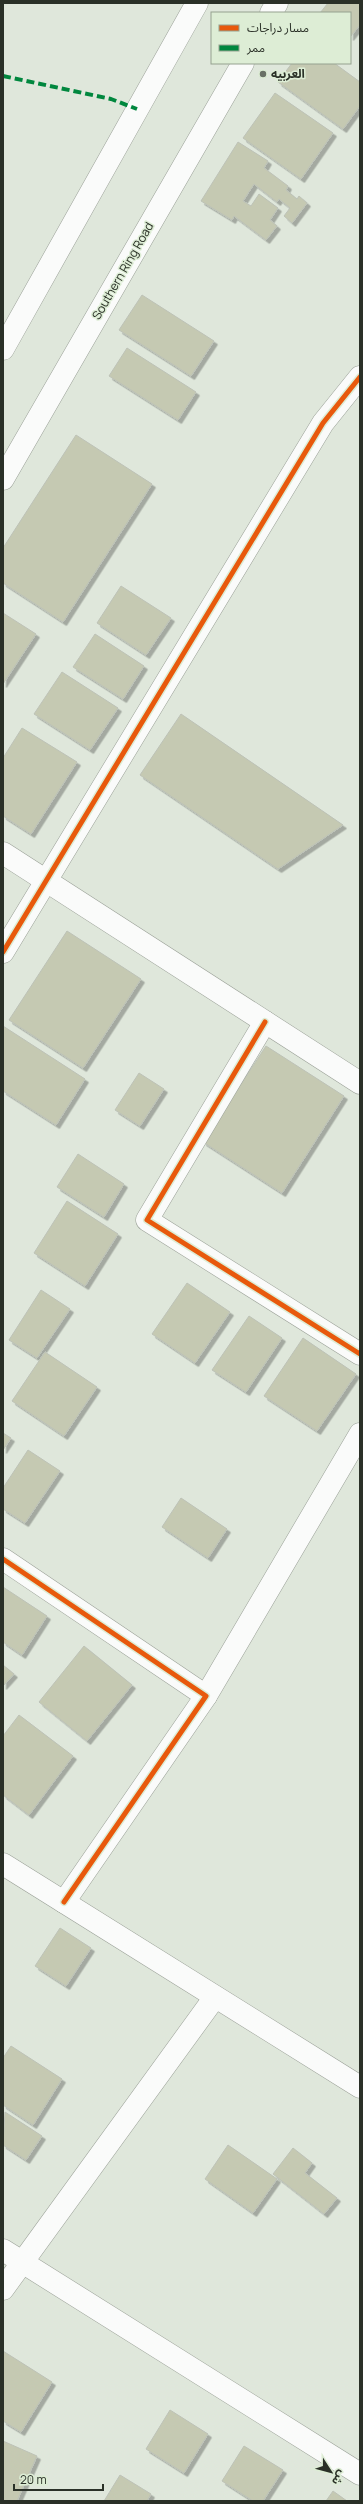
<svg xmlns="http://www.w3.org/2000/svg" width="363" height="2504" viewBox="0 0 363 2504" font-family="Manrope,'Noto Sans Arabic',sans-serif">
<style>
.building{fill:#c5c9b2;stroke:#bdc2b7;filter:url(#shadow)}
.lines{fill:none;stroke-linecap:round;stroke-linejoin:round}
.minor-casing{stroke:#9ba198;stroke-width:23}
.major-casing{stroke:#9ba198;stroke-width:23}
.minor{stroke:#fafbfa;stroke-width:22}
.major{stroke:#fafbfa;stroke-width:22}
.quiet{stroke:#00873e;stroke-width:4;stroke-dasharray:8 4;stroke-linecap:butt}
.cycleway-casing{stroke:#ddedd5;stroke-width:8}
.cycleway{stroke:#e8590c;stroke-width:5}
.poi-dot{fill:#697066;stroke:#ddedd5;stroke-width:1.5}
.labels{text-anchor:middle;stroke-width:3;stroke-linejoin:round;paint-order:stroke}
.poi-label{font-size:12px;font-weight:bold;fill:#2a3027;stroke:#ddedd5;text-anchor:start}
.street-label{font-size:12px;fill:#2a3027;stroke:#ddedd5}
</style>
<defs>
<filter id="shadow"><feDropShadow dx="3.5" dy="3.5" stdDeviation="0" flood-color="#0004"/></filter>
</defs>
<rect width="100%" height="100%" fill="#dfe7db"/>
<!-- building -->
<g class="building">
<polygon points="328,3 360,3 360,25 350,37 350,13 320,13"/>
<polygon points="292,63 334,63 360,82 360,106 343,129 278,82"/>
<polygon points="275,93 333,133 301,179 243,138"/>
<polygon points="238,142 268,161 264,168 288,186 286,190 297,199 299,196 307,203 292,223 284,216 290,208 279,199 277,202 254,184 243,201 251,206 259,194 278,208 270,220 277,226 266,240 234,216 232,220 201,201"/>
<polygon points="142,295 214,341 191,376 119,330"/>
<polygon points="127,348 196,392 178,420 109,376"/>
<polygon points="76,435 152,484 63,622 3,583 3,548"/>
<polygon points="121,586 171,618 146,655 97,623"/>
<polygon points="3,613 36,634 3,684"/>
<polygon points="95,634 144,666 123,699 73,667"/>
<polygon points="62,672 118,708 90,750 34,714"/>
<polygon points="181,714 343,825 278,869 140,775"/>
<polygon points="22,728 77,762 31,834 3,816 3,758"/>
<polygon points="67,931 141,979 83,1068 9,1020"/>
<polygon points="3,1026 85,1079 56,1125 3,1091"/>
<polygon points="266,1046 344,1096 282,1193 203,1142"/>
<polygon points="139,1073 164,1089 140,1126 115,1110"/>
<polygon points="78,1154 124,1184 104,1217 57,1187"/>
<polygon points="67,1201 118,1234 85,1286 34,1253"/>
<polygon points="187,1283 230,1312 195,1363 152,1334"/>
<polygon points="41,1290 70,1309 37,1358 9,1340"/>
<polygon points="249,1316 282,1338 246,1392 212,1370"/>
<polygon points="303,1338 356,1374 317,1431 264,1396"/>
<polygon points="45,1352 97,1387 64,1436 12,1401"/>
<polygon points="3,1433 11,1438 3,1450"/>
<polygon points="28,1450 60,1471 25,1523 3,1509 3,1488"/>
<polygon points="181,1498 227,1529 208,1558 162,1527"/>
<polygon points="3,1587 47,1616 22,1655 3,1642"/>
<polygon points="84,1646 132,1685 87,1741 39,1702"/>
<polygon points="3,1665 14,1674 3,1686"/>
<polygon points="19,1715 73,1756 29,1815 3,1795 3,1736"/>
<polygon points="60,1928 91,1948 66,1986 35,1966"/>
<polygon points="11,2046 62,2079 33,2125 3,2105 3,2058"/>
<polygon points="5,2112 42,2136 26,2160 3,2145"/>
<polygon points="228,2145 277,2179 253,2213 205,2179"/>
<polygon points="293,2148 312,2163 305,2173 337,2198 324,2214 273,2174"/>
<polygon points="3,2351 52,2382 21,2432 3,2421"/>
<polygon points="170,2410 208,2434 184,2473 146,2449"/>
<polygon points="3,2441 37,2456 17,2501 3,2501"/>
<polygon points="244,2446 283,2470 263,2501 253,2501 222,2481"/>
<polygon points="120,2475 151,2494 147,2501 104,2501"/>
<polygon points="333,2491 347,2501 326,2501"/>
</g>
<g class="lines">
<defs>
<g id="minor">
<polyline points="3,853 360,1083"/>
<polyline points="3,952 323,423 360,377"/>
<polyline points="265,1022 147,1220 360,1354"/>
<polyline points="3,1559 206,1696 64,1902"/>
<polyline points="206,1696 360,1434"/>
<polyline points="3,1864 360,2087"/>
<polyline points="3,2250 360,2474"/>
<polyline points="3,2289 215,1997"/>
</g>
<g id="major">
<polyline points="271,13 277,3"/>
<polyline points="3,349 197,3"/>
<polyline points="3,479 243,63"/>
</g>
</defs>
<!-- minor casing -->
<use href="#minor" class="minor-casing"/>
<!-- major casing -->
<use href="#major" class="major-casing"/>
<!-- minor -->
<use href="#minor" class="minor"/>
<!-- major -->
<use href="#major" class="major"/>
<!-- quiet -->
<polyline class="quiet" points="3,76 111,99 137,109"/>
<defs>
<g id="cycleway">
<polyline points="3,952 323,423 360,377"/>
<polyline points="265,1022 147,1220 360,1354"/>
<polyline points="3,1559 206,1696 64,1902"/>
</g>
</defs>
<!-- cycleway casing -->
<use href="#cycleway" class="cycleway-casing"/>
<!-- cycleway -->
<use href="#cycleway" class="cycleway"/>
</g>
<!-- markers -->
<circle class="poi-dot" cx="263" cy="74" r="4"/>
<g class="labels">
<!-- poi labels -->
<g class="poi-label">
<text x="271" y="78">العربيه</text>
</g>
<!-- street labels -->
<g class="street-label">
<text transform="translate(123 271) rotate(-60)" y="4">Southern Ring Road</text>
</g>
</g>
<!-- border -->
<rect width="363" height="2504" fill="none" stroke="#2a3027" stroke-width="8"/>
<!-- legend -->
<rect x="211" y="12" width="140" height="52" fill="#ddedd5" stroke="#95a18f"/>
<rect x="219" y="25" width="20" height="6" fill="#e8590c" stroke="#95a18f"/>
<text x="247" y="32" font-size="12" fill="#2a3027">مسار دراجات</text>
<rect x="219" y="45" width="20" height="6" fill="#00873e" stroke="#95a18f"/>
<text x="247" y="52" font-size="12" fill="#2a3027">ممر</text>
<!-- north arrow -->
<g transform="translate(331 2472) rotate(126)" stroke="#ddedd5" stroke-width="3" paint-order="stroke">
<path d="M0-3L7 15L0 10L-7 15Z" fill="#2a3027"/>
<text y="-6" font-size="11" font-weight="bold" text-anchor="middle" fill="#2a3027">ش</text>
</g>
<!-- scale -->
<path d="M14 2484v6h89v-6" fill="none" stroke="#2a3027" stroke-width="2"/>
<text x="20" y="2484" font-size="12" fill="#2a3027" stroke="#ddedd5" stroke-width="3" paint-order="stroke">20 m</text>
</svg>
